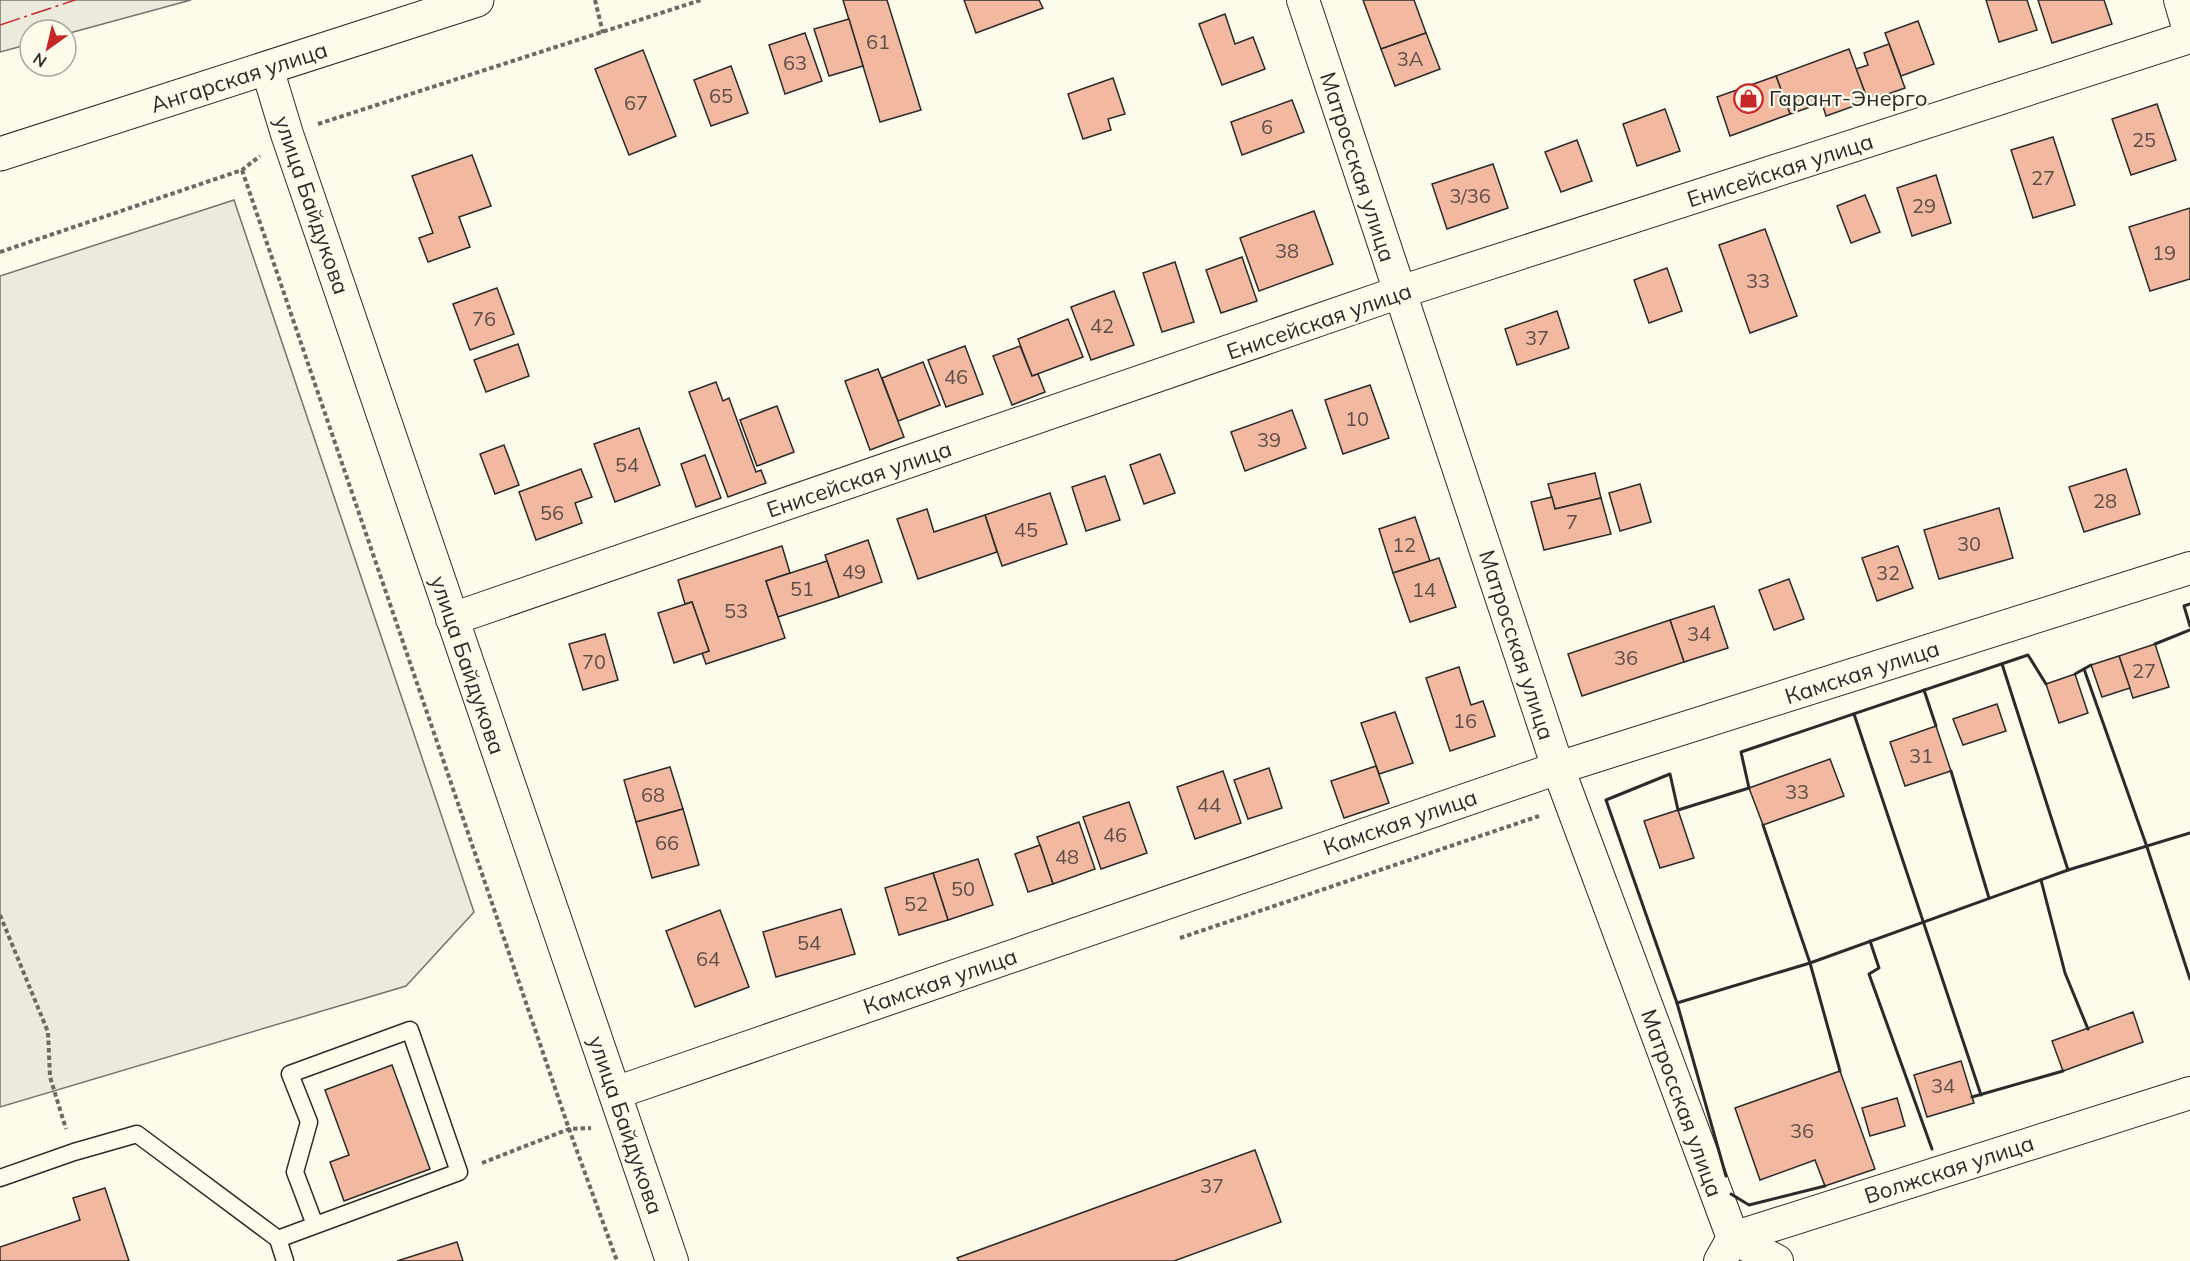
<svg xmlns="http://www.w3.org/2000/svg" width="2190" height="1261" viewBox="0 0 2190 1261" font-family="Mulish,sans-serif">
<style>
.green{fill:#ecebdb;stroke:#74746e;stroke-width:1.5}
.parking{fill:#eceadb;stroke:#74746e;stroke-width:1.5}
.building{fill:#f2b8a0;stroke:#2b2b2b;stroke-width:1.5}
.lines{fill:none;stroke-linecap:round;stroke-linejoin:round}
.lane-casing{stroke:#2b2b2b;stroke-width:19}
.street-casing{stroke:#2b2b2b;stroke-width:34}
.secondary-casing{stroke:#2b2b2b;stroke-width:35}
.path{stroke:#6a6964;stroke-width:4;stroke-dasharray:4.5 3;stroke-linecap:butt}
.lane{stroke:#fdfbea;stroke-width:16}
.street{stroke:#fdfbea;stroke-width:32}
.secondary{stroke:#fdfbea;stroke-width:33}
.wall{stroke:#2b2b2b;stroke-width:3}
.power{stroke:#c62828;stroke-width:1.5;stroke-dasharray:21 4.5 3 4.5;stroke-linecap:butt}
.labels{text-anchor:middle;stroke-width:4.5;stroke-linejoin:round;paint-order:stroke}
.number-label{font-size:20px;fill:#5d4e48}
.street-label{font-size:22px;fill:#2b2b2b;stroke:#fdfbea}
.poi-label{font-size:22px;fill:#2b2b2b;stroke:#fdfbea;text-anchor:start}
</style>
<rect width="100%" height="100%" fill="#fdfbea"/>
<!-- green -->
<polygon class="green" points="234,200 474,912 406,986 0,1107 0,276"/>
<!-- parking -->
<polygon class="parking" points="0,0 191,0 66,34 66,30 30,30 30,44 0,52"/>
<!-- building -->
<g class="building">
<polygon points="843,0 887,0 921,110 880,122"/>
<polygon points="964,0 1039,0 1043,8 976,33"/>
<polygon points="1363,0 1414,0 1426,33 1381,49"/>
<polygon points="1986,0 2027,0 2037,30 1999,42"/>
<polygon points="2038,0 2104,0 2112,24 2052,43"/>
<polygon points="1225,14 1235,44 1253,37 1265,69 1222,85 1199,24"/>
<polygon points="849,19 863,66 829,76 814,29"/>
<polygon points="1918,21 1934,64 1901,76 1885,33"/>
<polygon points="805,33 822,81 785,94 769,45"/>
<polygon points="1426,33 1440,69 1395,86 1381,49"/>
<polygon points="1889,44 1905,88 1868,101 1856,69 1868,65 1864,53"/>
<polygon points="1849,49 1868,101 1826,116 1822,103 1790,114 1776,76"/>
<polygon points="643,50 676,136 629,155 595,69"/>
<polygon points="731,66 748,113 711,126 694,80"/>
<polygon points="1776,76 1790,114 1730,136 1717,97"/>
<polygon points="1113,78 1125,114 1108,119 1111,130 1083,139 1068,94"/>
<polygon points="1292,100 1304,132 1242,155 1231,122"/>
<polygon points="2157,104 2176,160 2131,175 2112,119"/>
<polygon points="1665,109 1680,151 1637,166 1623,124"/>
<polygon points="2053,137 2075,205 2033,218 2011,150"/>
<polygon points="1577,140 1592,181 1561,192 1545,152"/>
<polygon points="472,155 491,206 459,217 470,247 428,262 419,238 433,233 412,176"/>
<polygon points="1493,164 1508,208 1447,229 1432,184"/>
<polygon points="1936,175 1951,223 1912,236 1897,188"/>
<polygon points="1865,195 1880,232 1851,243 1837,206"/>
<polygon points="2190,208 2190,279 2150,291 2129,227"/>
<polygon points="1314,211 1333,264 1259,291 1240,238"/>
<polygon points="1765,229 1797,316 1750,333 1719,245"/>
<polygon points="1242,257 1257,301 1221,313 1206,270"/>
<polygon points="1175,262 1194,322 1162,332 1143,273"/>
<polygon points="1667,268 1682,311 1649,323 1634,280"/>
<polygon points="497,288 514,334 470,350 453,304"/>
<polygon points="1114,291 1134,345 1091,360 1071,307"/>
<polygon points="1557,311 1569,348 1517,365 1505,329"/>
<polygon points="1068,319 1083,357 1032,376 1018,339"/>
<polygon points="518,344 529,376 486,392 474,360"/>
<polygon points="965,346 983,394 946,407 928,360"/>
<polygon points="1020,346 1032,376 1038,374 1045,392 1012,405 993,356"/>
<polygon points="923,362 940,405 898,421 882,378"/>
<polygon points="878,369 904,437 870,450 845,381"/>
<polygon points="716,382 723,401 729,398 756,472 761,470 766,483 728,497 689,392"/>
<polygon points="1370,385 1389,438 1343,454 1325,400"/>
<polygon points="777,406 794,452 757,466 740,420"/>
<polygon points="1292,410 1306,448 1245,471 1231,432"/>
<polygon points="639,428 660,485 615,502 594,444"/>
<polygon points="504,445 519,485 495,494 480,454"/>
<polygon points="1160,454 1175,493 1144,504 1130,465"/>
<polygon points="705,455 721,498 696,507 681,464"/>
<polygon points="581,469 592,497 575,503 582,523 536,540 519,492"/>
<polygon points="2126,469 2140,514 2084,532 2069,487"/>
<polygon points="1595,473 1601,498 1555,509 1548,484"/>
<polygon points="1105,476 1120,520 1086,531 1072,487"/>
<polygon points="1640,484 1651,522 1620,531 1609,493"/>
<polygon points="1050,493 1067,544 1002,566 985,515"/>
<polygon points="1552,497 1555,509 1601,498 1611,534 1544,550 1531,502"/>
<polygon points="1999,508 2013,558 1939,579 1924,530"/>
<polygon points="927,509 934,532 985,515 997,552 918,579 897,519"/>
<polygon points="1415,517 1430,561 1393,573 1379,529"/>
<polygon points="868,540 882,582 839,597 825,555"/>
<polygon points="782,546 790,573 766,581 785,638 706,664 702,653 709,651 692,602 685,604 678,580"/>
<polygon points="1898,546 1913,588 1877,601 1862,558"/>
<polygon points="1439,558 1456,607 1410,622 1393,573"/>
<polygon points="827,561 839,597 778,617 766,581"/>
<polygon points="1789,579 1804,619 1774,630 1759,590"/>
<polygon points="692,602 709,651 674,663 658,613"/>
<polygon points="1714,606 1728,648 1684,662 1670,620"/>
<polygon points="1670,620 1684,662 1582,696 1568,654"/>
<polygon points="605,634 618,680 583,690 569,644"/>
<polygon points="2155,644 2169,687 2133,698 2119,656"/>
<polygon points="2119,656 2130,688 2102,697 2091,665"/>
<polygon points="1459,667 1471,705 1483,701 1495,736 1450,751 1426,678"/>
<polygon points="2075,674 2088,713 2059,723 2046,684"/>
<polygon points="1997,704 2006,731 1963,745 1953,719"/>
<polygon points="1395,712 1413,763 1379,774 1361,723"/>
<polygon points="1936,726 1951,771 1905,786 1890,742"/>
<polygon points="1830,759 1844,796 1763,825 1749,788"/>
<polygon points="1376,766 1389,803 1344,818 1331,781"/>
<polygon points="670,767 683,809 636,822 624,780"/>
<polygon points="1269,768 1282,808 1248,819 1234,780"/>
<polygon points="1223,771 1241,823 1195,839 1177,787"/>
<polygon points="1129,802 1147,853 1101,869 1083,817"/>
<polygon points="683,809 699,865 652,878 636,822"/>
<polygon points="1678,810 1694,858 1660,868 1644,821"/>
<polygon points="1079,822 1095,869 1053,884 1037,837"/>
<polygon points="1040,845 1053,884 1028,892 1015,854"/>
<polygon points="978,859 993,905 948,920 933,873"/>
<polygon points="933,873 948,920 899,935 885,888"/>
<polygon points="841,909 855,954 776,977 763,932"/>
<polygon points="720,910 749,987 695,1007 666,931"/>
<polygon points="2133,1012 2143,1042 2063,1071 2052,1041"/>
<polygon points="1961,1061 1974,1103 1927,1117 1914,1075"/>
<polygon points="392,1065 430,1169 344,1201 330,1162 349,1155 325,1090"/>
<polygon points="1840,1071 1875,1169 1825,1186 1815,1160 1760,1180 1735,1108"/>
<polygon points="1897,1098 1905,1126 1870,1136 1862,1108"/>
<polygon points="1255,1150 1281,1222 1174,1261 959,1261 957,1258"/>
<polygon points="105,1188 129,1261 0,1261 0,1247 80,1220 73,1198"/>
<polygon points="457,1242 463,1261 397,1261"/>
</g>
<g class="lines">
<defs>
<g id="lane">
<polyline points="0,1178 74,1152 137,1134 278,1239 459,1172 410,1030 290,1074 309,1122 295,1172 315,1225"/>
<polyline points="278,1239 285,1261"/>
</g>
<g id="street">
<polyline points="1303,0 1558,768 1733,1238 1777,1261"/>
<polyline points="2180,0 2190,34"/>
<polyline points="267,68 287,134 672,1261"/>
<polyline points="452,619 1400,292 2190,37"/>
<polyline points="615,1093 1558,768 2190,568"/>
<polyline points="1720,1261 1733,1238 2190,1093"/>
</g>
<polyline id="secondary" points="0,154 477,0"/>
</defs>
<!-- lane casing -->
<use href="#lane" class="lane-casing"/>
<!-- street casing -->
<use href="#street" class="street-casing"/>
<!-- secondary casing -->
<use href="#secondary" class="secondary-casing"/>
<!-- path -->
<g class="path">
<polyline points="595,0 603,33"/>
<polyline points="318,124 701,0"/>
<polyline points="242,170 569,1129 617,1261"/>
<polyline points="0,252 242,170 260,156"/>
<polyline points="0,915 48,1032 50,1077 66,1129"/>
<polyline points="1180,938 1539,816"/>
<polyline points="482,1163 569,1129 591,1128"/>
</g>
<!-- lane -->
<use href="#lane" class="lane"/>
<!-- street -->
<use href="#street" class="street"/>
<!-- secondary -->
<use href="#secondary" class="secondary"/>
<!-- wall -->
<g class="wall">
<polyline points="2190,604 2184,606 2190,626"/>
<polyline points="2155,644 2190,630"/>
<polyline points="2002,664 2068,870"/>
<polyline points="2084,669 2147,847 2190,979"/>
<polyline points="2075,674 2091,665"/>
<polyline points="1924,690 1936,726"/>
<polyline points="1854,714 1981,1095"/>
<polyline points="1951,771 1989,898"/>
<polyline points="1763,825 1810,963 1840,1071"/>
<polyline points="2041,880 2065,973 2088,1029"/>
<polyline points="1870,941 1879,968 1869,974 1932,1149"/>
<polyline points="1677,1003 1810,963 2068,870 2190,833"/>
<polyline points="1972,1097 2063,1071"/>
<polyline points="1726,1176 1677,1003 1606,800 1670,774 1678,810 1749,788 1741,752 2028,655 2046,684"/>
<polyline points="1731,1194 1749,1205 1825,1186"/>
</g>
<!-- power -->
<polyline class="power" points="0,25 75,0"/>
</g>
<!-- icons -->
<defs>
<symbol id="shop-ring" viewBox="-11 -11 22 22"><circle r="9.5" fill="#fdfbea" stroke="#c62828" stroke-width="1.5"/><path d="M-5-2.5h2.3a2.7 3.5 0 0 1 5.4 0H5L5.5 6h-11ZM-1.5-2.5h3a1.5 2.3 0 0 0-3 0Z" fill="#c62828"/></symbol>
</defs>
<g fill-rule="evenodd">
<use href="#shop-ring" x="1732" y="82" width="33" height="33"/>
</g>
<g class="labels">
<!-- number labels -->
<g class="number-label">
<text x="878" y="49">61</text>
<text x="1410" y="66">3А</text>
<text x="795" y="70">63</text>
<text x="721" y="103">65</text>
<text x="636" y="110">67</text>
<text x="1267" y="134">6</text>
<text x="2144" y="147">25</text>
<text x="2043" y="185">27</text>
<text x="1470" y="203">3/36</text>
<text x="1924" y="213">29</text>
<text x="1287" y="258">38</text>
<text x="2164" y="260">19</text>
<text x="1758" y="288">33</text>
<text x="484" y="326">76</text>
<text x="1102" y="333">42</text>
<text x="1537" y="345">37</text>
<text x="956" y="384">46</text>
<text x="1357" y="426">10</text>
<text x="1269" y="447">39</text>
<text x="627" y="472">54</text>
<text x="2105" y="508">28</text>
<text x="552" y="520">56</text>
<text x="1572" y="529">7</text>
<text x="1026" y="537">45</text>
<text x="1969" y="551">30</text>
<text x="1404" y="552">12</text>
<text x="854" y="579">49</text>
<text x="1888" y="580">32</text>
<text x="802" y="596">51</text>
<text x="1424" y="597">14</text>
<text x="736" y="618">53</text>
<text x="1699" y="641">34</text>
<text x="1626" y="665">36</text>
<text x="594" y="669">70</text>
<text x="2144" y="678">27</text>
<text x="1465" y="728">16</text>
<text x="1921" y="763">31</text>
<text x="1797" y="799">33</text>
<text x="653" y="802">68</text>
<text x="1209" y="812">44</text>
<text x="1115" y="842">46</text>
<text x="667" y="850">66</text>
<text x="1067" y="864">48</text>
<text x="963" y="896">50</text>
<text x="916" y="911">52</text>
<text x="809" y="950">54</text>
<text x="708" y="966">64</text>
<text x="1943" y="1093">34</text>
<text x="1802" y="1138">36</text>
<text x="1212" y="1193">37</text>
</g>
<!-- street labels -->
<g class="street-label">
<text transform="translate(239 77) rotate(-18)" y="8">Ангарская улица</text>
<text transform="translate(1358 167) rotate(72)" y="8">Матросская улица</text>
<text transform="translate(1780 170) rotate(-18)" y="8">Енисейская улица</text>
<text transform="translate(312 205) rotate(71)" y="8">улица Байдукова</text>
<text transform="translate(1319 321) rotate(-19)" y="8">Енисейская улица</text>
<text transform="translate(859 479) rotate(-19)" y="8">Енисейская улица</text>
<text transform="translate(1517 645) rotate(72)" y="8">Матросская улица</text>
<text transform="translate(468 665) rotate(71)" y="8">улица Байдукова</text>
<text transform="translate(1862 672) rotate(-18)" y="8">Камская улица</text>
<text transform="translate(1400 822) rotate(-19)" y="8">Камская улица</text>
<text transform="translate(940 981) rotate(-19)" y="8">Камская улица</text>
<text transform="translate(1682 1103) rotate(70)" y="8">Матросская улица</text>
<text transform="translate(626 1125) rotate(71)" y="8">улица Байдукова</text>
<text transform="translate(1949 1169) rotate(-18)" y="8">Волжская улица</text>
</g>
<!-- poi labels -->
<g class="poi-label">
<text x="1769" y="106">Гарант-Энерго</text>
</g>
</g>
<!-- north arrow -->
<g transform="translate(48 48) rotate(214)"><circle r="28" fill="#fdfbea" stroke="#a9a89e" stroke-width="1.5"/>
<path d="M0-4.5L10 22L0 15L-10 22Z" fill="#c62828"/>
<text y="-9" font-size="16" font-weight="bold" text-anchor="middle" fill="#2b2b2b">N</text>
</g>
</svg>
